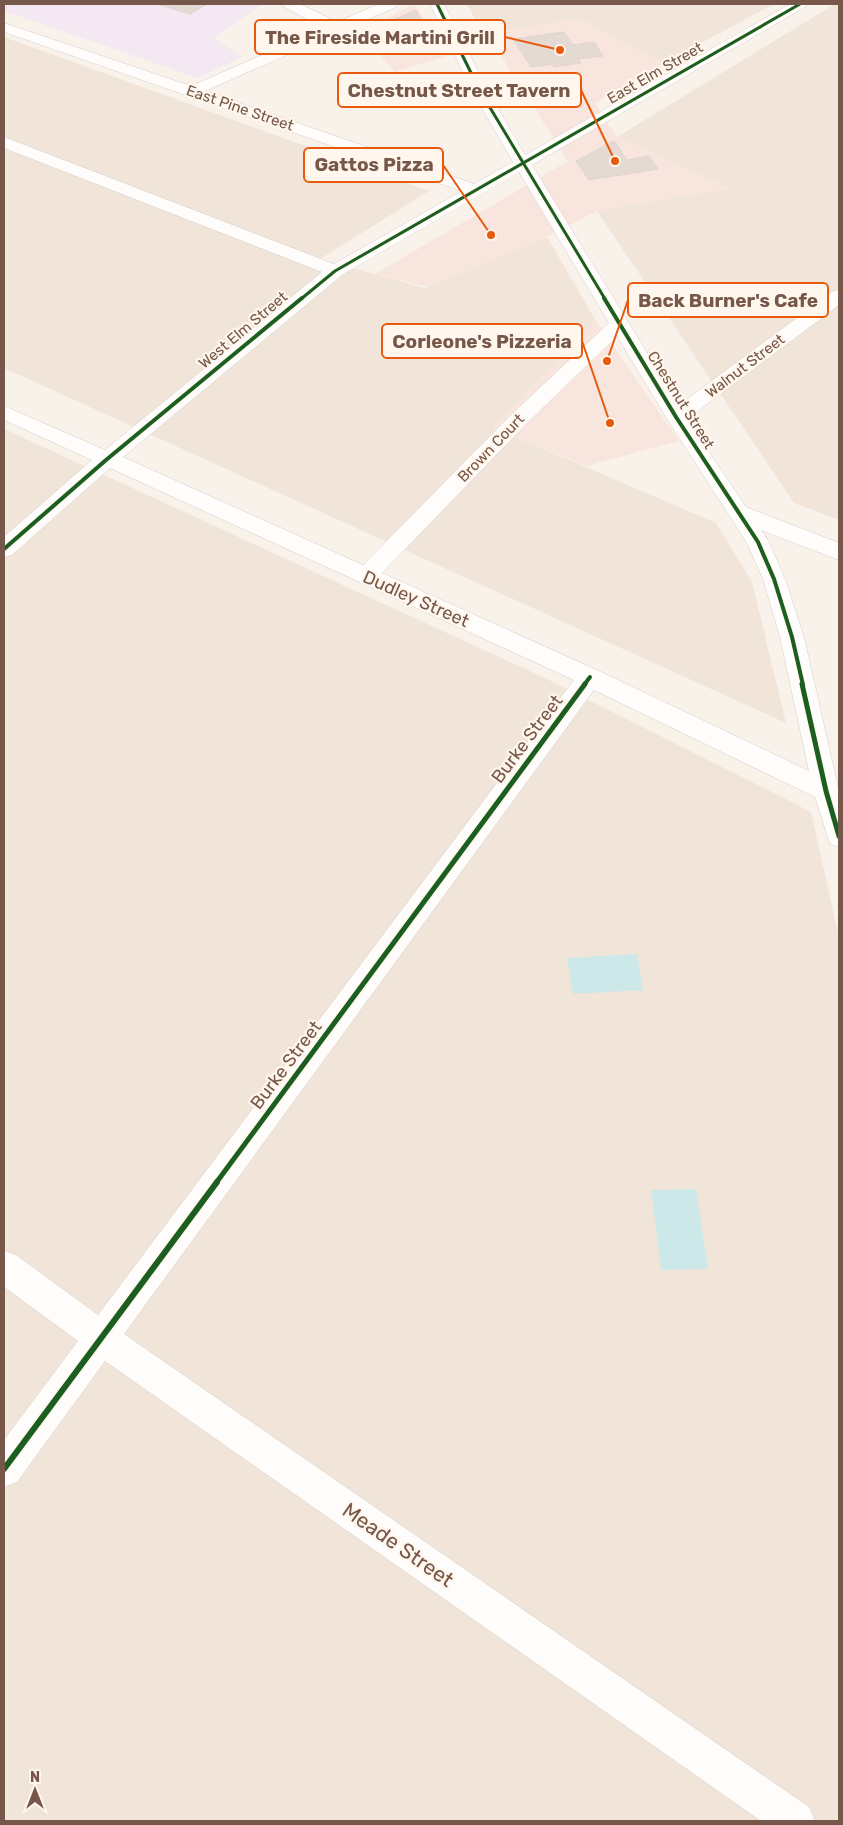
<svg xmlns="http://www.w3.org/2000/svg" width="843" height="1825" viewBox="0 0 843 1825" font-family="Rubik,sans-serif">
<style>
.residential{fill:#f1e4d8}
.commercial{fill:#f8e6de}
.education{fill:#f4e9f3}
.water{fill:#cce8e9}
.building{fill:#e4dad3;stroke:#e1d5cd}
.lines{fill:none;stroke-linecap:round;stroke-linejoin:round}
.minor-casing{stroke:#d6cdc8;stroke-width:1}
.minor{fill:#fefdfc;fill-rule:evenodd}
.cycleway-far3-casing{stroke:#fff7ed;stroke-width:5}
.cycleway-far2-casing{stroke:#fff7ed;stroke-width:6}
.cycleway-far1-casing{stroke:#fff7ed;stroke-width:8}
.cycleway-casing{stroke:#fff7ed;stroke-width:9}
.cycleway-far3{stroke:#1b5e20;stroke-width:3}
.cycleway-far2{stroke:#1b5e20;stroke-width:4}
.cycleway-far1{stroke:#1b5e20;stroke-width:5}
.cycleway{stroke:#1b5e20;stroke-width:6}
.labels{text-anchor:middle;stroke-width:4.5;stroke-linejoin:round;paint-order:stroke}
.far-street-label{font-size:15px;fill:#775749;stroke:#fff7ed}
.street-label{font-size:18px;fill:#775749;stroke:#fff7ed}
.near-street-label{font-size:21px;fill:#775749;stroke:#fff7ed}
.leader{fill:none;stroke:#e8590c;stroke-width:2}
.callout-dot{fill:#e8590c;stroke:#fff7ed;stroke-width:2}
.callout{fill:#fff7ed;stroke:#e8590c;stroke-width:2}
.callout-label{font-size:19px;text-anchor:middle;font-weight:bold;fill:#775749}
</style>
<rect width="100%" height="100%" fill="#f8f2eb"/>
<!-- residential -->
<g class="residential">
<polygon points="467,4 774,4 664,63 580,19 483,34"/>
<polygon points="835,4 839,4 839,520 794,503 597,211 730,188 617,137"/>
<polygon points="4,37 429,191 320,259 425,288 547,237 596,321 493,427 716,523 752,582 786,723 4,368"/>
<polygon points="4,429 549,680 811,812 839,938 839,1821 4,1821"/>
</g>
<!-- commercial -->
<g class="commercial">
<polygon points="412,5 416,6 446,56 395,72 360,33"/>
<polygon points="580,19 664,63 595,103 617,137 731,188 597,211 547,237 427,287 375,274 568,161 487,34"/>
<polygon points="596,321 679,441 586,466 493,427"/>
</g>
<!-- education -->
<polygon class="education" points="4,4 262,4 214,38 242,57 198,78 4,11"/>
<!-- water -->
<g class="water">
<polygon points="637,954 643,990 573,994 567,958"/>
<polygon points="696,1189 708,1269 661,1270 651,1190"/>
</g>
<!-- building -->
<g class="building">
<polygon points="157,4 207,4 190,14"/>
<polygon points="416,10 429,38 390,49 379,26"/>
<polygon points="564,32 573,45 594,42 603,56 578,59 581,63 554,67 553,64 531,67 513,39"/>
<polygon points="614,141 627,160 649,156 658,169 589,180 576,161"/>
</g>
<g class="lines">
<defs>
<path id="minor" d="M282,4h18l37,18 42,-18h19l-2,3 -191,84 269,93 39,-22 -41,-71 -42,-87h14l44,87 37,64 265,-151h17l-2,3 -273,158 147,240 153,-113 7,-2v15l-152,114 59,88 93,36v17l-78,-30 8,12 16,37 19,58 35,155v55l-9,-3 -15,-47 -221,-107 -470,644 685,473 6,14h-54l-656,-460 -88,121 -13,5v-47l74,-99 -74,-54v-36l12,4 82,60 476,-635 -464,-212 -98,87 -8,2v-20l88,-77 -88,-40v-14l101,44 217,-178 -318,-124v-11l330,127 128,-73 -458,-159v-9l187,63 133,-58 -40,-21zM519,172l90,151 -96,90 -150,152 -240,-108 219,-182zM617,336l49,81 81,126 16,36 17,58 29,134 -210,-100 -217,-98 145,-150z"/>
</defs>
<!-- minor casing -->
<use href="#minor" class="minor-casing"/>
<!-- minor -->
<use href="#minor" class="minor"/>
<defs>
<g id="cycleway-far3">
<polyline points="437,4 480,91 605,299"/>
<polyline points="301,299 335,271 800,4"/>
</g>
<g id="cycleway-far2">
<polyline points="604,298 676,417 758,542 774,579 792,637 803,685"/>
<polyline points="4,549 106,460 302,298"/>
<polyline points="584,685 590,677"/>
</g>
<g id="cycleway-far1">
<polyline points="802,684 826,791 839,836"/>
<polyline points="216,1183 585,684"/>
</g>
<polyline id="cycleway" points="4,1469 217,1182"/>
</defs>
<!-- cycleway-far3 casing -->
<use href="#cycleway-far3" class="cycleway-far3-casing"/>
<!-- cycleway-far2 casing -->
<use href="#cycleway-far2" class="cycleway-far2-casing"/>
<!-- cycleway-far1 casing -->
<use href="#cycleway-far1" class="cycleway-far1-casing"/>
<!-- cycleway casing -->
<use href="#cycleway" class="cycleway-casing"/>
<!-- cycleway-far3 -->
<use href="#cycleway-far3" class="cycleway-far3"/>
<!-- cycleway-far2 -->
<use href="#cycleway-far2" class="cycleway-far2"/>
<!-- cycleway-far1 -->
<use href="#cycleway-far1" class="cycleway-far1"/>
<!-- cycleway -->
<use href="#cycleway" class="cycleway"/>
</g>
<g class="labels">
<!-- far-street labels -->
<g class="far-street-label">
<text transform="translate(655 73) rotate(-30)" y="5">East Elm Street</text>
<text transform="translate(240 108) rotate(19)" y="5">East Pine Street</text>
<text transform="translate(243 330) rotate(-40)" y="5">West Elm Street</text>
<text transform="translate(745 366) rotate(-37)" y="5">Walnut Street</text>
<text transform="translate(681 400) rotate(58)" y="5">Chestnut Street</text>
<text transform="translate(491 448) rotate(-46)" y="5">Brown Court</text>
</g>
<!-- street labels -->
<g class="street-label">
<text transform="translate(416 599) rotate(24)" y="6">Dudley Street</text>
<text transform="translate(527 739) rotate(-53)" y="6">Burke Street</text>
<text transform="translate(286 1065) rotate(-53)" y="6">Burke Street</text>
</g>
<!-- near-street labels -->
<g class="near-street-label">
<text transform="translate(398 1545) rotate(35)" y="7">Meade Street</text>
</g>
</g>
<!-- callouts -->
<path class="leader" d="M560 50L505 37M615 161L581 90M491 235L443 165M607 361L628 300M610 423L582 341"/>
<g class="callout-dot">
<circle cx="560" cy="50" r="5"/>
<circle cx="615" cy="161" r="5"/>
<circle cx="491" cy="235" r="5"/>
<circle cx="607" cy="361" r="5"/>
<circle cx="610" cy="423" r="5"/>
</g>
<g class="callout">
<rect x="255" y="20" width="250" height="34" rx="5"/>
<rect x="338" y="73" width="243" height="34" rx="5"/>
<rect x="304" y="148" width="139" height="34" rx="5"/>
<rect x="628" y="283" width="200" height="34" rx="5"/>
<rect x="382" y="324" width="200" height="34" rx="5"/>
</g>
<g class="callout-label">
<text x="380" y="44">The Fireside Martini Grill</text>
<text x="459" y="97">Chestnut Street Tavern</text>
<text x="374" y="171">Gattos Pizza</text>
<text x="728" y="307">Back Burner's Cafe</text>
<text x="482" y="348">Corleone's Pizzeria</text>
</g>
<!-- border -->
<rect width="843" height="1825" fill="none" stroke="#775749" stroke-width="10"/>
<!-- north arrow -->
<g transform="translate(35 1790)" stroke="#fff7ed" stroke-width="4" paint-order="stroke">
<path d="M0-4L9 19L0 12L-9 19Z" fill="#775749"/>
<text y="-8" font-size="14" font-weight="bold" text-anchor="middle" fill="#775749">N</text>
</g>
</svg>
